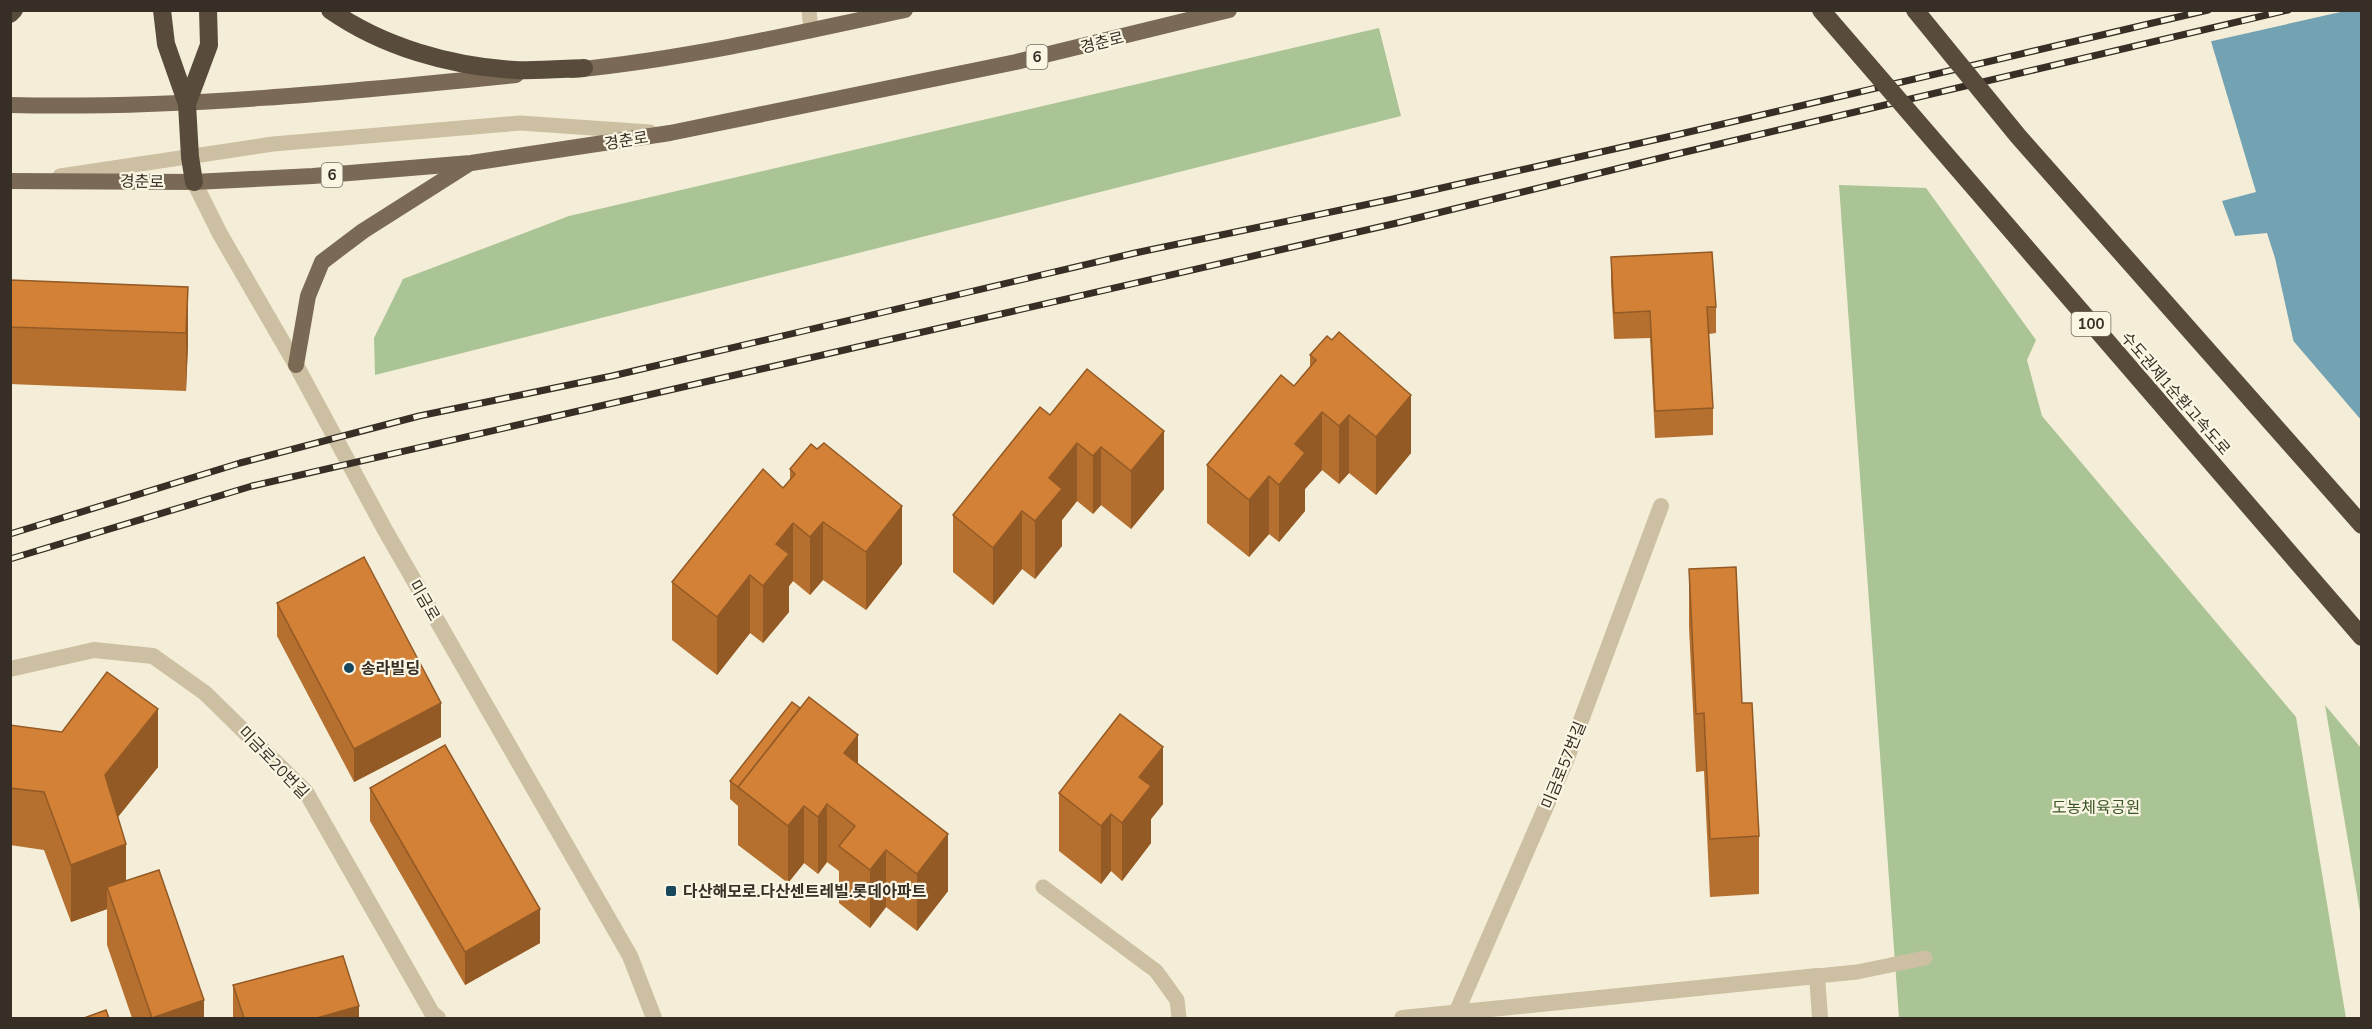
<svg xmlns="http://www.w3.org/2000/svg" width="2372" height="1029" viewBox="0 0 2372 1029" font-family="'Nunito Sans','Noto Sans KR',sans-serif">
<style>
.green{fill:#aac496}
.water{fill:#73a2b3}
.pier{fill:#f4edd7}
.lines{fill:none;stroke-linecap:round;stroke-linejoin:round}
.service{stroke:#cdc0a2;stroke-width:15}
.minor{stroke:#cdc0a2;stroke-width:16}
.tertiary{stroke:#cdc0a2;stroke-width:16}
.primary{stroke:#7a6a55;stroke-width:16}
.motorway{stroke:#594b3b;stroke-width:18}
.rail-casing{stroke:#372f25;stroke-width:7}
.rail{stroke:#fbf6e4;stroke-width:4.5;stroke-dasharray:14;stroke-linecap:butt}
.motorway-bridge{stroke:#594b3b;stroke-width:18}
.wall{fill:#b56f2e}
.shaded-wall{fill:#935a26}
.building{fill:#d28136;stroke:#935a26;stroke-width:1.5}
.poi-dot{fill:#17475c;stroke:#fbf6e4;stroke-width:2}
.labels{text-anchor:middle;stroke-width:4.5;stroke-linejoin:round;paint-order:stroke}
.shield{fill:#fbf6e4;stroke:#726b5e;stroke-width:1.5}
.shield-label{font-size:15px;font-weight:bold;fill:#372f25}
.street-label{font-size:16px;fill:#372f25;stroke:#fbf6e4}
.poi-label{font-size:16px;font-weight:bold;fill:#372f25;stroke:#fbf6e4;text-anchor:start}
.park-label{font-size:16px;fill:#3a5727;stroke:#fbf6e4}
</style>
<rect width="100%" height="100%" fill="#f4edd7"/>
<!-- green -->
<g class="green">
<polygon points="1379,28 1401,116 375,375 374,338 403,279 569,216"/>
<polygon points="1839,185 1926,188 2036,340 2027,360 2042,416 2296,717 2346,1018 1899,1018"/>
<polygon points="2325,705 2361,748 2361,918"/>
</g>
<!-- water -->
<polygon class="water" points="2202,11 2361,11 2361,645 2275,258 2267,233 2235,236 2222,201 2256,192"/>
<!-- pier -->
<g class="pier">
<polygon points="2199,10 2345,10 2345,11 2208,42"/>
<polygon points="2290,337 2362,421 2362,648 2359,646"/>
</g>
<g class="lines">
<!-- service -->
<g class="service">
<polyline points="809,10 811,31"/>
<polyline points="60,176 273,144 520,123 650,132"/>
<polyline points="1043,887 1156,971 1177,1000 1179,1018"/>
<polyline points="1817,976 1857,972 1925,958"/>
</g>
<!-- minor -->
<g class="minor">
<polyline points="194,182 220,234 296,365"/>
<polyline points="10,669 94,650 153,656 205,693 306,792 432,1013 438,1018"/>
<polyline points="1402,1018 1817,976 1820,1018"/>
<polyline points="1454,1018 1567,758 1661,506"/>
</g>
<!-- tertiary -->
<polyline class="tertiary" points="296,365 385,530 630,956 654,1018"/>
<!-- primary -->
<g class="primary">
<path d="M572,70c112,-11 223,-36 333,-60"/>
<path d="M10,105c170,4 338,-13 506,-30"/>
<polyline points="10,181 194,182 313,176 471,163 670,133 1016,62 1229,10"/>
<polyline points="296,365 308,296 322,262 363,231 467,165"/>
</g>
<!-- motorway -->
<g class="motorway">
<polyline points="162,10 166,44 187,104 190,157 194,182"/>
<path d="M330,10c53,37 120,56 184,60 23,1 47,-1 70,-2"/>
<polyline points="10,14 14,10"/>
<polyline points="187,104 209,45 208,10"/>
</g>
<defs>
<g id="rail">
<polyline points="10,534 240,463 419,416 612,376 1135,253 1393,199 1676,135 2208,10"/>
<polyline points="10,559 252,486 1397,223 1681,153 2288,10"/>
</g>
</defs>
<!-- rail casing -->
<use href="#rail" class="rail-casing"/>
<!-- rail -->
<use href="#rail" class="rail"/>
<!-- motorway-bridge -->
<g class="motorway-bridge">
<polyline points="1821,10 2362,637"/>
<polyline points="1915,10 2018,136 2362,525"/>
</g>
</g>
<!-- wall -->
<g class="wall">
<polygon points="1611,257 1716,307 1716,333 1709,334 1713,408 1713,435 1655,438 1650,338 1614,339 1611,283"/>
<polygon points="10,280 188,287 188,344 186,391 10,384"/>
<polygon points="1310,355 1411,453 1376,495 1349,473 1339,484 1322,470 1305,489 1305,511 1279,542 1269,534 1249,557 1207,523 1207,465 1294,386 1310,367"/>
<polygon points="1087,369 1164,489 1131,529 1101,505 1093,514 1077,501 1062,520 1062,546 1035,579 1022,569 993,605 953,572 953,515 1050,415"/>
<polygon points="790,469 902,564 866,610 823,580 810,595 793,581 789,586 789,612 763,643 750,633 717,675 672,640 672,582 783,488 790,480"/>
<polygon points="1689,569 1742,703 1759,836 1759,894 1710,897 1704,771 1696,772 1689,627"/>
<polygon points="277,603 441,737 354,782 277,636"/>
<polygon points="10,725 158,767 118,817 126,881 204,1018 132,1018 107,945 107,909 71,922 44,850 10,845"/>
<polygon points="858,764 948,891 917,931 886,907 870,928 839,903 839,871 827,862 818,874 804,863 788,883 738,845 738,806 730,799 730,781"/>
<polygon points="370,788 540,943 465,985 370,821"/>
<polygon points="1059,793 1163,804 1151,819 1151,843 1122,881 1111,871 1101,884 1059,851"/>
<polygon points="233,985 359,1018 233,1018"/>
</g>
<!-- shaded-wall -->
<g class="shaded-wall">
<polygon points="188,287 188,344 186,391 186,333"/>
<polygon points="1411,395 1411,453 1376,495 1376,437"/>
<polygon points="1322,412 1322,470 1305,489 1305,511 1279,542 1279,485 1295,444"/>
<polygon points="1349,415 1349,473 1339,484 1339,426"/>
<polygon points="1164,431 1164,489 1131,529 1131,471"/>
<polygon points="1077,443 1077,501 1062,520 1062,546 1035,579 1035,521 1049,478"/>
<polygon points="1101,447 1101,505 1093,514 1093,456"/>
<polygon points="1269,476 1269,534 1249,557 1249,500"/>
<polygon points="902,506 902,564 866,610 866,552"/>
<polygon points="1022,511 1022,569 993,605 993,548"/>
<polygon points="823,522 823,580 810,595 810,537"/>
<polygon points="793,523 793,581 789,586 789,612 763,643 763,586 776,544"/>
<polygon points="750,575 750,633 717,675 717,617"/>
<polygon points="441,703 441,737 354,782 354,749"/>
<polygon points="158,709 158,767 105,833 105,775"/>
<polygon points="858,735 858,793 838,758"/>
<polygon points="1163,747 1163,804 1151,819 1151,843 1122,881 1122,823 1139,777"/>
<polygon points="827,804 827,862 818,874 818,817"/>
<polygon points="804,806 804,863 788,883 788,826"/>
<polygon points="1111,814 1111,871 1101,884 1101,826"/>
<polygon points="948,834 948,891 917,931 917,874"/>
<polygon points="126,844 126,901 107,887 107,909 71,922 71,865"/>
<polygon points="886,850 886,907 870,928 870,870"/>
<polygon points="540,909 540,943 465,985 465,952"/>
<polygon points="204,1000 204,1018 152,1018"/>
<polygon points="359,1006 359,1018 317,1018"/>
</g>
<!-- building -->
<g class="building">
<polygon points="1712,252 1716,307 1707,307 1713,408 1655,411 1650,311 1614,313 1611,257"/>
<polygon points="10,280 188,287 186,333 10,327"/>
<polygon points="1339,332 1411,395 1376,437 1349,415 1339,426 1322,412 1295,444 1305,453 1279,485 1269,476 1249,500 1207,465 1281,375 1294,386 1316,360 1310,355 1327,336 1332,340"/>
<polygon points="1087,369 1164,431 1131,471 1101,447 1093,456 1077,443 1049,478 1062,489 1035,521 1022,511 993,548 953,515 1040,407 1050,415"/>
<polygon points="824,443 902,506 866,552 823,522 810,537 793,523 776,544 789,554 763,586 750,575 717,617 672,582 763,469 783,488 795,474 790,469 811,444 817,449"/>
<polygon points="364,557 441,703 354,749 277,603"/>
<polygon points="1736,567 1742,703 1752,703 1759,836 1710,839 1704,713 1696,714 1689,569"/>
<polygon points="107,672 158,709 105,775 126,844 71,865 44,792 10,788 10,725 62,732"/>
<polygon points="809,697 858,735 844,753 948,834 917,874 886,850 870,870 839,846 855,826 827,804 818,817 804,806 788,826 738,787"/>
<polygon points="792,702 800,708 738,787 730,781"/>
<polygon points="1120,714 1163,747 1139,777 1151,786 1122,823 1111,814 1101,826 1059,793"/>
<polygon points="445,745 540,909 465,952 370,788"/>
<polygon points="159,870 204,1000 152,1018 107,887"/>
<polygon points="343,956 359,1006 317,1018 244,1018 233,985"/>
<polygon points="106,1010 109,1018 84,1018"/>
</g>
<!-- markers -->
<g class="poi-dot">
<circle cx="349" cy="668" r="6"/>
<rect x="665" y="885" width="12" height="12" rx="3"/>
</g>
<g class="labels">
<!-- shield labels -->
<g class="shield">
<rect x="1026.5" y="45" width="21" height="24" rx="4.5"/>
<rect x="321.5" y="163" width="21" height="24" rx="4.5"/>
<rect x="2071.5" y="312" width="39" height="24" rx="4.5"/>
</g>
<g class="shield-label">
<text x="1037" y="62">6</text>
<text x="332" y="180">6</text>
<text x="2091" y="329">100</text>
</g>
<!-- street labels -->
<g class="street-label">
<text transform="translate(1102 42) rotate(-14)" y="6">경춘로</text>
<text transform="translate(626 140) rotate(-9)" y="6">경춘로</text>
<text transform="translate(142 181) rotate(1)" y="6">경춘로</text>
<text transform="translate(2176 393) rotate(49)" y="6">수도권제1순환고속도로</text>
<text transform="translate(425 600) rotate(60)" y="6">미금로</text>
<text transform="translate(274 762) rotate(46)" y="6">미금로20번길</text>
<text transform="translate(1563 765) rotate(-68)" y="6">미금로57번길</text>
</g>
<!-- poi labels -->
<g class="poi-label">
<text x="361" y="674">송라빌딩</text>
<text x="683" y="897">다산해모로.다산센트레빌.롯데아파트</text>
</g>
<!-- park labels -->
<g class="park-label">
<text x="2096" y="813">도농체육공원</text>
</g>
</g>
<!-- border -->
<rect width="2372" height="1029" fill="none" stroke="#372f25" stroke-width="24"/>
</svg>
